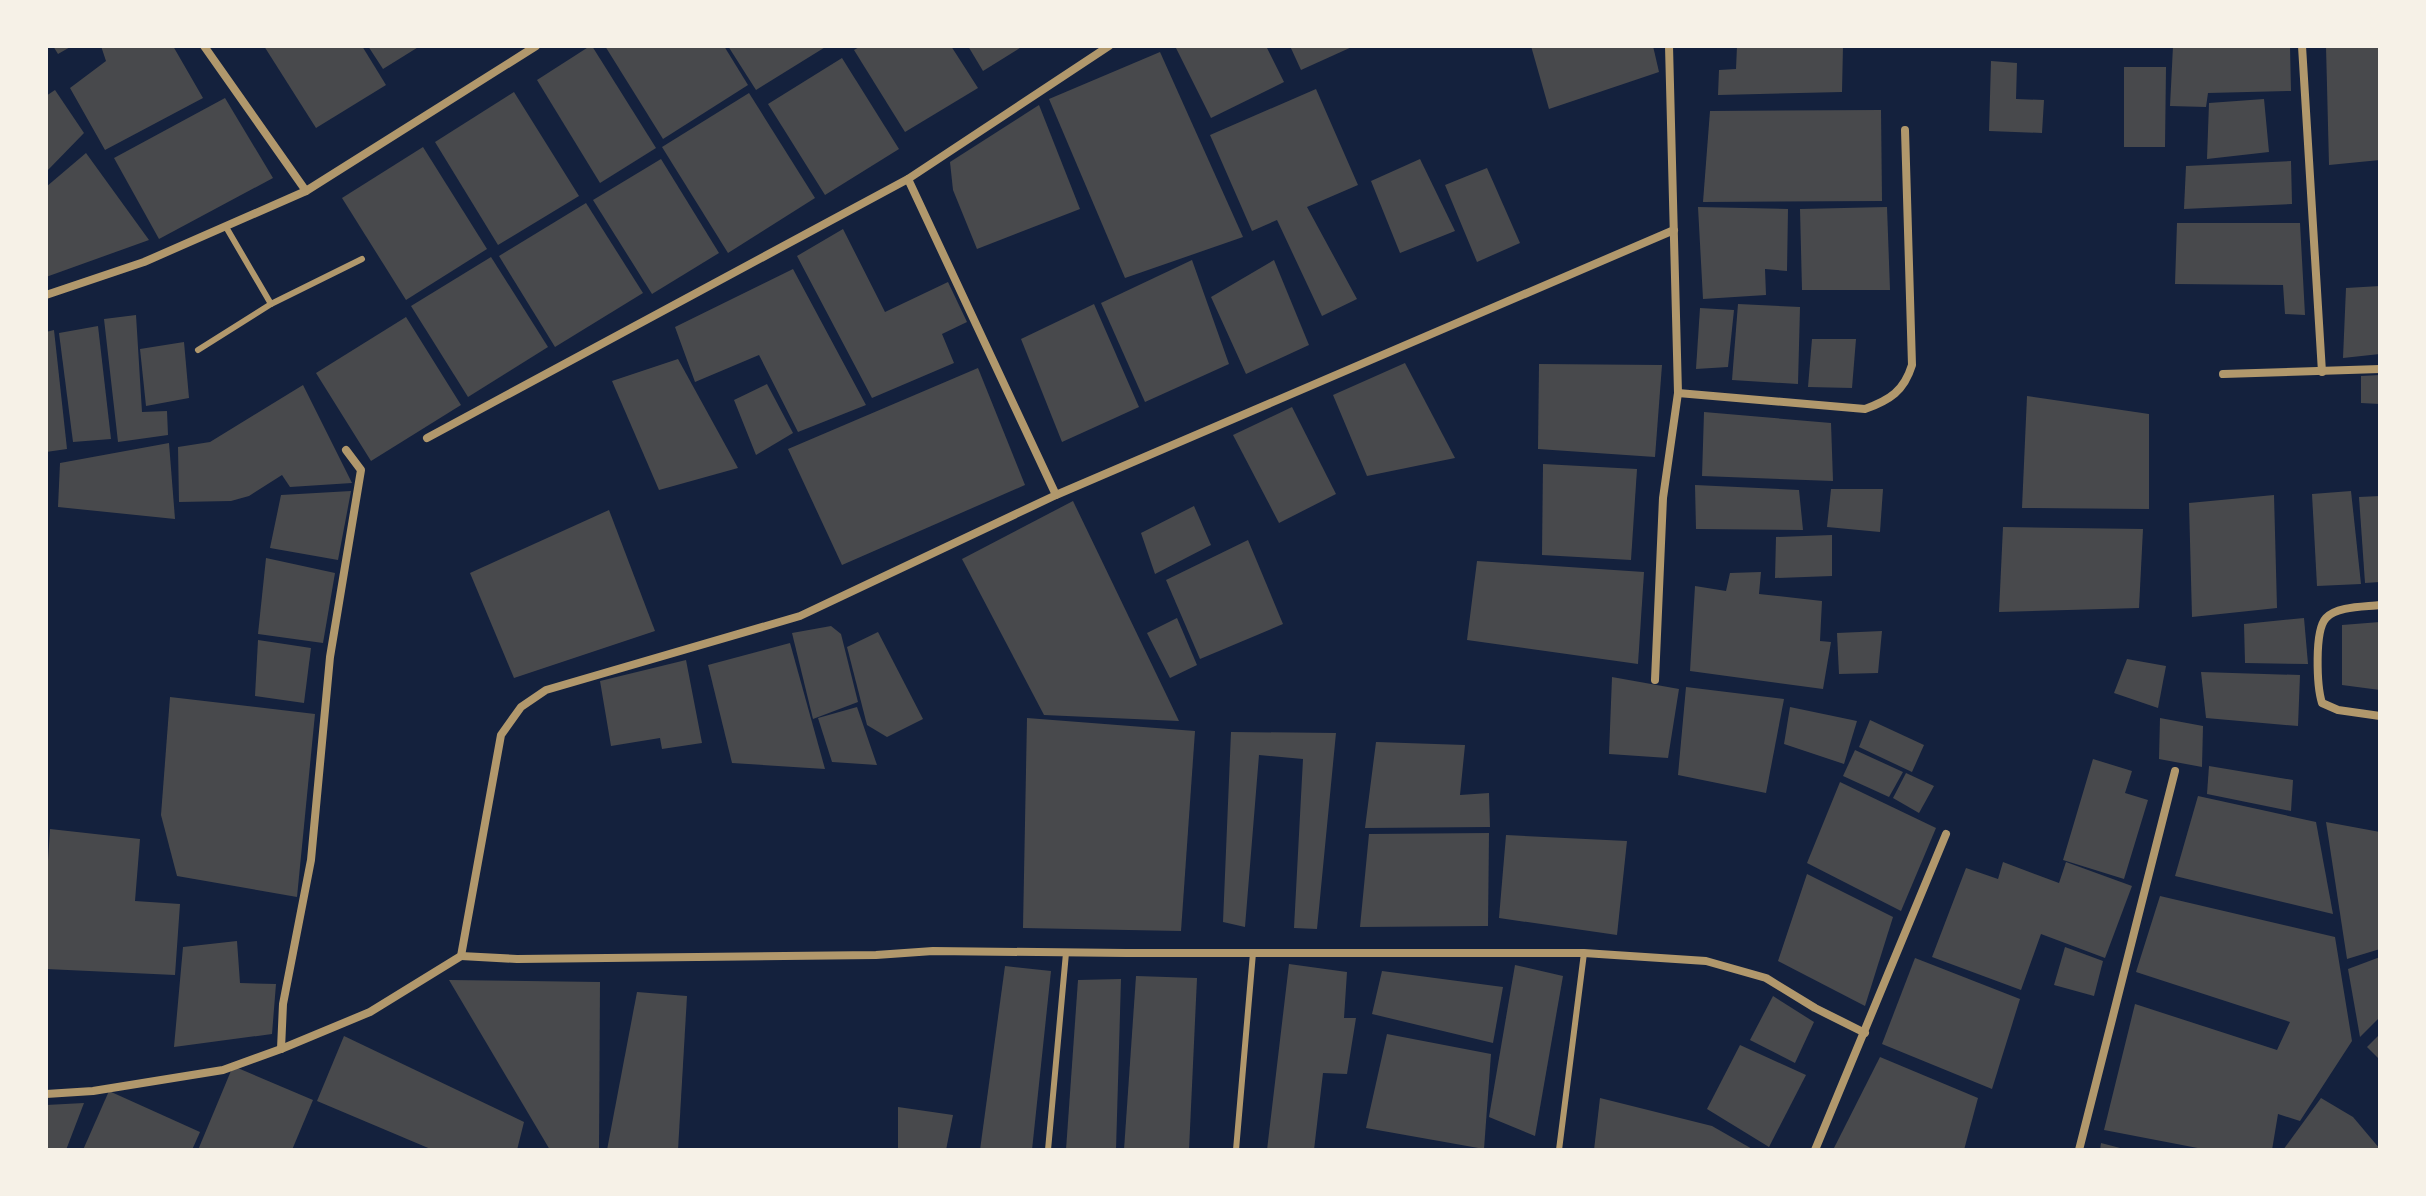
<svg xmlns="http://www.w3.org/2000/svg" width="2426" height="1196" viewBox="0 0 2426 1196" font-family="'Roboto Condensed',sans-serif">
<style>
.building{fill:#48494c}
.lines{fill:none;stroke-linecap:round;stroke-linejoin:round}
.service{stroke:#b1986c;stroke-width:6}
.minor{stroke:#b1986c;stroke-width:8}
</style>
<rect width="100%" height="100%" fill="#14213d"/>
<!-- building -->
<g class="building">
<polygon points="53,46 72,46 58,54"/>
<polygon points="101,46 173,46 203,98 105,150 70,88 106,61"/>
<polygon points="264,46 362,46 386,85 316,128"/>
<polygon points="368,46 420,46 383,69"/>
<polygon points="590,46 592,46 656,148 600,183 537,80"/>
<polygon points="605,46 724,46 748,85 663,139"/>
<polygon points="728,46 827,46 756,90"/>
<polygon points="861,46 951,46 978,88 905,132 854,50"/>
<polygon points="968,46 1023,46 983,71"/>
<polygon points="1175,46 1266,46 1284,82 1211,118"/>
<polygon points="1290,46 1354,46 1301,70"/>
<polygon points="1531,46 1653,46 1659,72 1549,109"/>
<polygon points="1737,46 1843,46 1842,92 1718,95 1719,70 1736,69"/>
<polygon points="2173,46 2290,46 2291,91 2208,93 2206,107 2170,106"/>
<polygon points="2326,46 2380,46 2380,160 2329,165"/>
<polygon points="1160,52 1243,237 1125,278 1049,99"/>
<polygon points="842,58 899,149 825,195 768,104"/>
<polygon points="1991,61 2017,63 2016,99 2044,100 2042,133 1989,131"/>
<polygon points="2124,67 2166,67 2165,147 2124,147"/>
<polygon points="1316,89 1358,185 1307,207 1357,299 1322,316 1277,220 1252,231 1210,135"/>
<polygon points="55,90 84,133 46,172 46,96"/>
<polygon points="514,92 579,196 498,245 435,142"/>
<polygon points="749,93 815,198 728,253 662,147"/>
<polygon points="225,98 273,178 159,239 114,158"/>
<polygon points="2264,99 2269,152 2207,159 2209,103"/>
<polygon points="1039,105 1080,209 977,249 953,190 950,162"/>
<polygon points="1881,110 1882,201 1703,202 1710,111"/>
<polygon points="423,147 487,249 406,300 342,198"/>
<polygon points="86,153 149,240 46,277 46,187"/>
<polygon points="661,159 719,253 652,294 593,200"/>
<polygon points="1420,159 1455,231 1400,253 1371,181"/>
<polygon points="2291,161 2292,204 2184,209 2186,166"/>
<polygon points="1487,168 1520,243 1477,262 1445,185"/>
<polygon points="586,203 643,293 555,347 499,256"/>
<polygon points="1698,207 1788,209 1787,271 1765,269 1766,295 1703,299"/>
<polygon points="1887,207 1890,290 1802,290 1800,209"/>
<polygon points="2177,223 2300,223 2305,315 2285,314 2283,285 2175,284"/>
<polygon points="843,229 885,312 948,282 967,322 942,334 954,363 872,398 797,256"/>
<polygon points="491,257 548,347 468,397 411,306"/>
<polygon points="1192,260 1229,364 1145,402 1101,303"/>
<polygon points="1274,260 1309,345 1246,374 1211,297"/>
<polygon points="793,269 866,405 798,432 759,355 695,382 675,327"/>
<polygon points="2380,286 2380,354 2343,358 2346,288"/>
<polygon points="1094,304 1139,407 1062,442 1021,339"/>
<polygon points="1738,304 1800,307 1798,384 1732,380"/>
<polygon points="1700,308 1734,310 1728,367 1696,369"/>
<polygon points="136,315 142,412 167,411 168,435 118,442 104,319"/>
<polygon points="406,317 461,405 371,461 316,373"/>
<polygon points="98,326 111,439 73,442 59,333"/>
<polygon points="54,330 67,449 46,452 46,332"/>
<polygon points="1812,339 1856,339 1852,388 1808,387"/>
<polygon points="184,342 189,398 146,406 140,349"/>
<polygon points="678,359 738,468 659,490 612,381"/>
<polygon points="1405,363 1455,458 1367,476 1333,395"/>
<polygon points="1539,364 1662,365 1655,457 1538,449"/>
<polygon points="978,368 1025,485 842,565 788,449"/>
<polygon points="2380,375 2380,404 2361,403 2361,376"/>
<polygon points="767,384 793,433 756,455 734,400"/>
<polygon points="303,385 352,483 290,487 282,475 249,496 231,501 179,502 178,447 210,442"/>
<polygon points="2027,396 2149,414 2149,509 2022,508"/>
<polygon points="1292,407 1336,494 1279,523 1233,435"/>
<polygon points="1704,412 1831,423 1833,481 1702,476"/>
<polygon points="169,443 175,519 58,507 60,463"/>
<polygon points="1543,464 1637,469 1631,560 1542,555"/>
<polygon points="1695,485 1799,490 1803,530 1696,529"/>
<polygon points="1831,489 1883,489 1880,532 1827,527"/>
<polygon points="351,491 338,560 270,548 281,495"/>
<polygon points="2351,491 2361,584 2317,586 2312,494"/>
<polygon points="2274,495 2277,608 2192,617 2189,503"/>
<polygon points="2380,496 2380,582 2365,583 2359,497"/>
<polygon points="1073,501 1179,721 1044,715 962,559"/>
<polygon points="1194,506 1211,545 1155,574 1141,533"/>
<polygon points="609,510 655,631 514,678 470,573"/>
<polygon points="2003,527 2143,529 2139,608 1999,612"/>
<polygon points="1832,535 1832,576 1775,578 1776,537"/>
<polygon points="1248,540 1283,624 1200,659 1166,580"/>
<polygon points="266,558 335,573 323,643 258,634"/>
<polygon points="1477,561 1644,572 1638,664 1467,640"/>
<polygon points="1761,572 1759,594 1822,601 1820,641 1831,642 1823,689 1690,671 1695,586 1726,591 1730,573"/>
<polygon points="1177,618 1197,665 1170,678 1147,633"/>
<polygon points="2304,618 2308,664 2245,663 2244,624"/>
<polygon points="2380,622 2380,690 2342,685 2342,625"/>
<polygon points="831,626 841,634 858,702 813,719 792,633"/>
<polygon points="1882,631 1878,673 1839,674 1837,633"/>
<polygon points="878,632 923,719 887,737 867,725 847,647"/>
<polygon points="258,640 311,648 304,703 255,696"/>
<polygon points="790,643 825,769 732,763 708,665"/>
<polygon points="2127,659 2166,666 2158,708 2114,693"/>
<polygon points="686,660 702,743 662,749 660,738 611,746 600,681"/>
<polygon points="2201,672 2300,675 2298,726 2206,718"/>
<polygon points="1612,677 1679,689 1668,758 1609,754"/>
<polygon points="1686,687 1784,699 1766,793 1678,775"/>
<polygon points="170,697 315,714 297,897 177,876 161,815"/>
<polygon points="857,707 877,765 832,762 818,718"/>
<polygon points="1790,707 1857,721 1844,764 1784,744"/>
<polygon points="1027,718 1195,731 1181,931 1023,928"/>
<polygon points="2160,718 2203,726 2202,767 2159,759"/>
<polygon points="1870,720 1924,745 1912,772 1859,747"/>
<polygon points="1231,732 1336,733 1317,929 1294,928 1303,759 1259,755 1245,927 1223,922"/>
<polygon points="1376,742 1465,745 1460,795 1489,793 1490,827 1365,828"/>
<polygon points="1855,750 1903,772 1889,797 1843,776"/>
<polygon points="2093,759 2132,771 2125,793 2148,800 2124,879 2063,860"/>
<polygon points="2209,766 2293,780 2291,811 2207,794"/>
<polygon points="1906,773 1934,786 1919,813 1893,798"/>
<polygon points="1840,782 1936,828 1901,911 1807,863"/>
<polygon points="2198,796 2316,822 2333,914 2175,876"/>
<polygon points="2326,822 2380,832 2380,949 2347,959"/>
<polygon points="50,829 140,839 135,901 180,904 175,975 46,969 46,892"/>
<polygon points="1489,833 1488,926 1360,927 1369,834"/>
<polygon points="1506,835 1627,841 1617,935 1499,918"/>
<polygon points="2003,862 2059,883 2066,862 2132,886 2105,958 2041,934 2021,990 1932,957 1966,868 1998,879"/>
<polygon points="1807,874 1893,917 1865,1006 1778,961"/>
<polygon points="2160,896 2335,937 2352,1041 2300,1121 2278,1114 2272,1150 2208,1150 2104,1130 2135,1004 2277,1050 2290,1022 2136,972"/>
<polygon points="237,941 240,983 276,984 272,1034 174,1047 183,947"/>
<polygon points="2065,947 2103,961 2094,996 2054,985"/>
<polygon points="2380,957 2380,1017 2360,1037 2348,969"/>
<polygon points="1915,958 2020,999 1992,1089 1882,1044"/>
<polygon points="1289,964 1347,972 1344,1018 1356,1018 1347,1074 1323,1073 1314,1150 1267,1150"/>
<polygon points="1515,965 1563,976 1535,1136 1489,1117"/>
<polygon points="1005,966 1051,971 1032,1150 980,1150"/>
<polygon points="1382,971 1503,987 1493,1043 1372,1014"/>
<polygon points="1136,976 1197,978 1189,1150 1124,1150"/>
<polygon points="1121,979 1116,1150 1066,1150 1078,980"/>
<polygon points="449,980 600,982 599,1150 550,1150"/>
<polygon points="637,992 687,996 678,1150 607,1150"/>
<polygon points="1773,996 1814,1022 1795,1063 1750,1040"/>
<polygon points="1387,1034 1491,1054 1484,1149 1366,1128"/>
<polygon points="2380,1034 2380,1060 2367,1047"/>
<polygon points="344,1036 524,1122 517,1150 433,1150 317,1101"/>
<polygon points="1740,1045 1806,1075 1769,1147 1707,1109"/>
<polygon points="1880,1057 1978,1098 1964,1150 1833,1150"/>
<polygon points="233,1066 313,1100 292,1150 198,1150"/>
<polygon points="109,1091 200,1132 192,1150 83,1150"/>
<polygon points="1600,1098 1712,1126 1754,1150 1594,1150"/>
<polygon points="2321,1098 2353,1117 2380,1149 2283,1150"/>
<polygon points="84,1103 66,1150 46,1150 46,1105"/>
<polygon points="898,1107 953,1115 946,1150 898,1150"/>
<polygon points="2101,1143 2124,1149 2124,1150 2100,1150"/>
</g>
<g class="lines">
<!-- service -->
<g class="service">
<polyline points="226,227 271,304 362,259"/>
<polyline points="198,350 271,304"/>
<polyline points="1048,1150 1066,953"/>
<polyline points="1236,1150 1253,953"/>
<polyline points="1559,1150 1584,953"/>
</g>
<!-- minor -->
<g class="minor">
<polyline points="204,46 306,191"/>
<polyline points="2302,46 2322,372"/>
<polyline points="908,179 1056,495"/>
<polyline points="46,295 144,262 306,191 536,46"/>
<polyline points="2223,374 2380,369"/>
<path d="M1678,393l187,16c25,-9 39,-18 47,-44l-7,-235"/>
<polyline points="427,438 908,179 1109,46"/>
<path d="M2380,605c-15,2 -43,1 -54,13 -12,13 -9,69 -4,85l16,7 42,6"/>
<polyline points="1655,680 1663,498 1678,393 1669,46"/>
<polyline points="461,956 517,959 876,955 933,951 1126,953 1584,953 1706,961 1766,978 1815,1008 1865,1033"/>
<polyline points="281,1049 283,1004 311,860 330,657 361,470 346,450"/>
<polyline points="46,1094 93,1091 223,1070 281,1049 370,1012 461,956 501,735 521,707 546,690 800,616 1056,495 1674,230"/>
<polyline points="1815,1150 1946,834"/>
<polyline points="2079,1150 2175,771"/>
</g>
</g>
<!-- border -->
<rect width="2426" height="1196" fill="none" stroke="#f6f1e7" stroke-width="96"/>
</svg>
